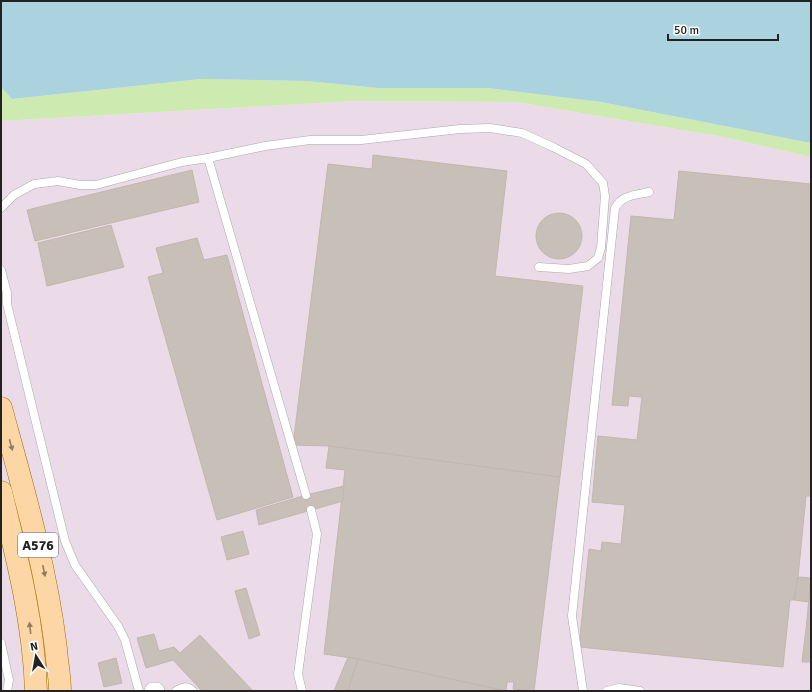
<svg xmlns="http://www.w3.org/2000/svg" width="812" height="692" viewBox="0 0 812 692" font-family="Signika,sans-serif">
<style>
.industrial{fill:#ebdbe8}
.grass{fill:#cdebb0}
.water{fill:#aad3df}
.building{fill:#c7bfb8;stroke:#c4b6ab}
.lines{fill:none;stroke-linecap:round;stroke-linejoin:round}
.lane-casing{stroke:#a9a9a9;stroke-width:9}
.street-casing{stroke:#a9a9a9;stroke-width:18}
.primary-casing{stroke:#a06b00;stroke-width:23}
.lane{stroke:#fff;stroke-width:8}
.street{stroke:#fff;stroke-width:17}
.primary{stroke:#fcd6a4;stroke-width:22}
.oneway{fill:#8f7c63}
.labels{text-anchor:middle;stroke-width:3;stroke-linejoin:round;paint-order:stroke}
.shield{fill:#fff;stroke:#646464;stroke-width:1}
.shield-label{font-size:14px;font-weight:bold;fill:#222}
</style>
<rect width="100%" height="100%" fill="#f2efe9"/>
<!-- industrial -->
<polygon class="industrial" points="353,101 516,102 724,137 811,157 811,691 1,691 1,121"/>
<!-- grass -->
<polygon class="grass" points="201,79 306,81 378,88 488,88 601,102 811,143 811,157 724,137 516,102 353,101 1,121 1,87 12,99"/>
<!-- water -->
<polygon class="water" points="1,1 811,1 811,143 601,102 488,88 378,88 306,81 201,79 12,99 1,87"/>
<!-- building -->
<g class="building">
<polygon points="373,155 507,171 495,276 583,286 560,477 329,446 293,445 328,164 372,169"/>
<polygon points="192,170 199,202 35,241 27,210"/>
<polygon points="679,171 811,184 811,496 806,496 798,577 794,600 790,600 783,667 579,647 589,549 601,551 602,542 621,544 625,505 592,502 598,436 637,440 642,397 629,396 628,406 612,405 631,216 674,220"/>
<circle cx="559" cy="236" r="23"/>
<polygon points="111,225 124,267 47,286 38,243"/>
<polygon points="197,238 204,260 227,255 293,497 217,520 148,277 163,273 156,248"/>
<polygon points="329,446 560,477 534,691 513,689 514,682 507,682 506,691 358,659 324,654 345,470 326,468"/>
<polygon points="344,486 343,501 259,525 256,510 306,495"/>
<polygon points="243,531 249,554 227,560 221,537"/>
<polygon points="798,577 811,578 809,602 794,600"/>
<polygon points="811,578 811,630 806,629"/>
<polygon points="246,588 260,635 249,639 235,591"/>
<polygon points="806,629 811,630 811,662 802,662"/>
<polygon points="154,634 159,651 174,647 180,653 200,635 253,691 202,691 173,660 146,668 137,638"/>
<polygon points="348,657 358,659 348,691 334,691"/>
<polygon points="116,658 122,683 104,687 98,663"/>
<polygon points="358,659 506,691 348,691"/>
</g>
<g class="lines">
<defs>
<g id="lane">
<polyline points="208,158 265,146 310,140 361,140 460,129 490,128 522,133 553,147 586,164 603,183 605,196 601,248 598,258 588,266 569,269 539,267"/>
<polyline points="1,208 14,195 34,184 58,181 80,185 96,185 182,162 208,158 306,495"/>
<polyline points="1,270 7,293 7,304 65,541 75,565 118,626 125,640 139,691"/>
<polyline points="1,643 9,680 7,691"/>
<path d="M176,691c7,-4 11,-6 17,0"/>
<polyline points="302,691 298,674 317,534 311,510"/>
<path d="M583,691l-11,-75 43,-408c7,-13 21,-13 34,-16"/>
<polyline points="607,691 619,688 640,691"/>
</g>
<polyline id="street" points="153,691 156,691"/>
<g id="primary">
<path d="M1,408c22,80 45,158 55,241 1,14 4,28 4,42"/>
<path d="M1,492c16,65 33,132 35,199"/>
</g>
</defs>
<!-- lane casing -->
<use href="#lane" class="lane-casing"/>
<!-- street casing -->
<use href="#street" class="street-casing"/>
<!-- primary casing -->
<use href="#primary" class="primary-casing"/>
<!-- lane -->
<use href="#lane" class="lane"/>
<!-- street -->
<use href="#street" class="street"/>
<!-- primary -->
<use href="#primary" class="primary"/>
</g>
<!-- one-way arrows -->
<defs><path id="oneway-solid" d="M-6-.8H1V-3.2L6.5 0L1 3.2V.8H-6Z"/></defs>
<g class="oneway">
<use href="#oneway-solid" transform="translate(11 445) rotate(75)"/>
<use href="#oneway-solid" transform="translate(44 571) rotate(78)"/>
<use href="#oneway-solid" transform="translate(30 628) rotate(-97)"/>
</g>
<g class="labels">
<!-- shield labels -->
<rect class="shield" x="18" y="533" width="40" height="24" rx="3"/>
<g class="shield-label">
<text x="38" y="550">A576</text>
</g>
</g>
<!-- border -->
<rect width="812" height="692" fill="none" stroke="#222222" stroke-width="4"/>
<!-- north arrow -->
<g transform="translate(36 656) rotate(349)" stroke="#ffffff" stroke-width="3" paint-order="stroke">
<path d="M0-3L7 15L0 10L-7 15Z" fill="#222222"/>
<text y="-6" font-size="11" font-weight="bold" text-anchor="middle" fill="#222222">N</text>
</g>
<!-- scale -->
<path d="M668 34v6h110v-6" fill="none" stroke="#222222" stroke-width="2"/>
<text x="674" y="34" font-size="12" fill="#222222" stroke="#ffffff" stroke-width="3" paint-order="stroke">50 m</text>
</svg>
